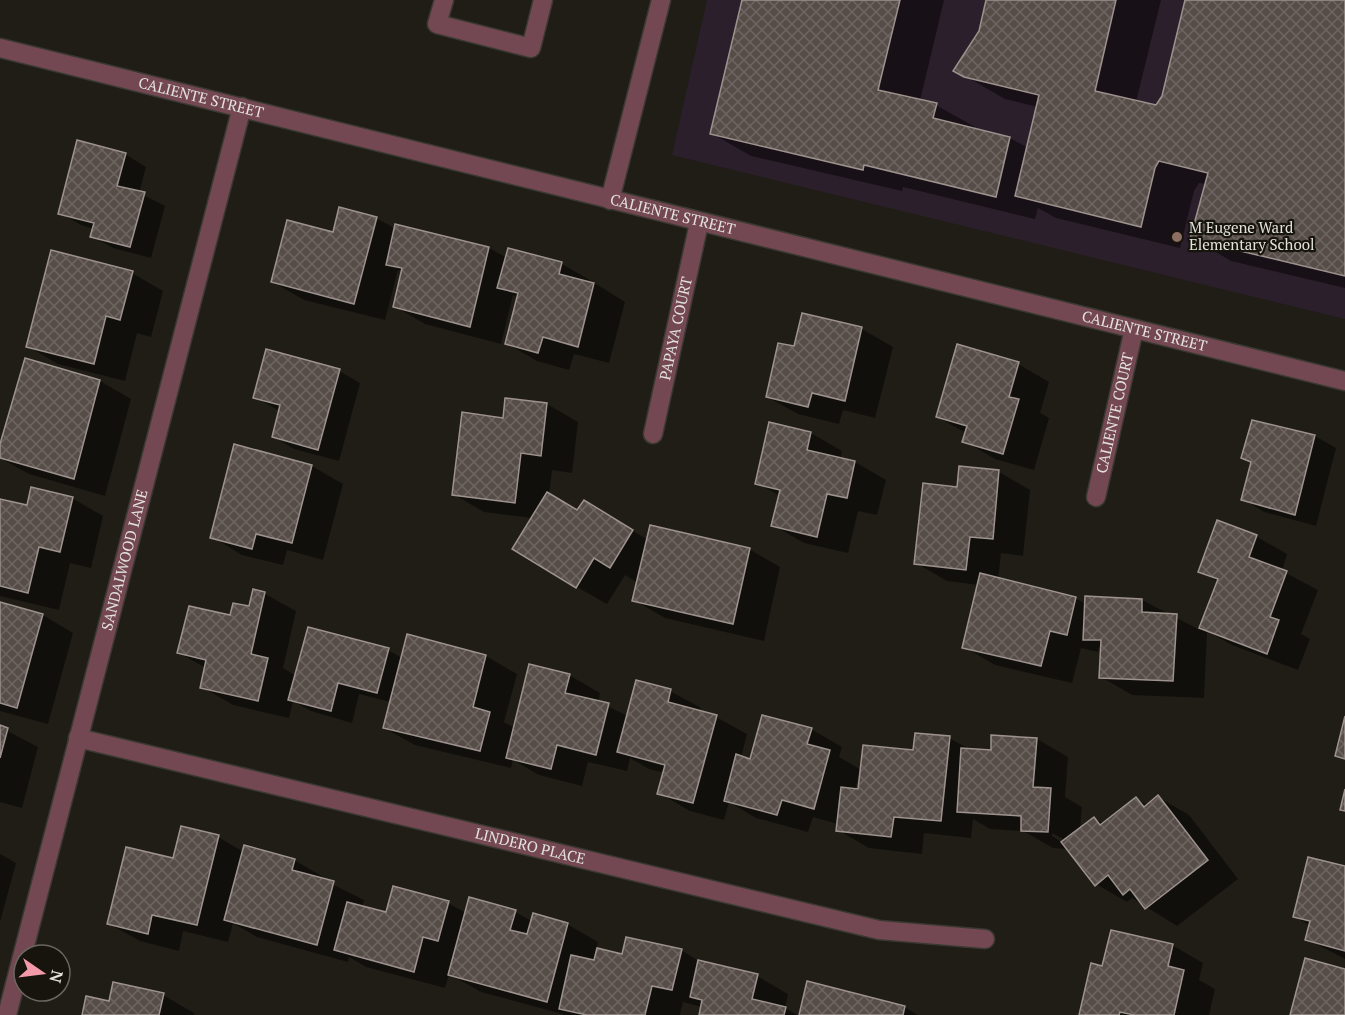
<svg xmlns="http://www.w3.org/2000/svg" width="1345" height="1015" viewBox="0 0 1345 1015" font-family="'PT Serif',serif">
<style>
.education{fill:#2c1f2c}
.shadow{fill:#0007;fill-rule:evenodd}
.building{fill:url(#building-cross-hatch);stroke:#9d928d;stroke-width:1.5}
.lines{fill:none;stroke-linecap:round;stroke-linejoin:round}
.lane-casing{stroke:#3a3931;stroke-width:21}
.street-casing{stroke:#3a3931;stroke-width:21}
.lane{stroke:#744853;stroke-width:18}
.street{stroke:#744853;stroke-width:18}
.education-dot{fill:#8d6e63;stroke:#16140c;stroke-width:2}
.labels{text-anchor:middle;stroke-width:4.5;stroke-linejoin:round;paint-order:stroke}
.street-label{font-size:15px;fill:#e3e2dc;stroke:#16140c}
.poi-label{font-size:15px;fill:#e3e2dc;stroke:#16140c;text-anchor:start}
</style>
<defs>
<pattern id="building-cross-hatch" width="8" height="8" patternUnits="userSpaceOnUse" patternTransform="scale(1.5)"><rect width="8" height="8" fill="#564c48"/><path d="M0 0l8 8M0 8l8-8" fill="none" stroke="#6e6662"/></pattern>
</defs>
<rect width="100%" height="100%" fill="#1f1d15"/>
<!-- education -->
<polygon class="education" points="707,0 1345,0 1345,319 672,155"/>
<!-- shadow -->
<g class="shadow">
<polygon points="743,0 944,0 920,101 936,105 975,127 974,130 1010,138 1028,148 1037,107 1005,99 965,76 988,0 1161,0 1136,102 1157,107 1164,96 1187,0 1345,0 1345,288 1231,261 1192,238 1206,184 1199,183 1194,191 1180,248 1056,218 1038,208 1035,219 903,187 902,191 751,156 711,133"/>
<polygon points="125,154 146,167 139,193 165,206 151,258 113,248 92,236 94,229 81,225 60,213"/>
<polygon points="376,218 396,229 397,226 489,248 507,258 509,250 562,264 593,282 625,302 609,363 574,354 569,370 537,361 506,343 518,298 513,295 501,344 425,324 394,306 402,272 398,270 385,320 304,300 273,282 334,234"/>
<polygon points="132,273 163,291 151,337 137,333 125,381 58,364 27,346"/>
<polygon points="803,315 862,329 893,347 875,418 843,410 839,424 798,414 767,397 795,348"/>
<polygon points="26,360 100,381 131,399 105,496 29,474 0,458 0,449"/>
<polygon points="1018,364 1049,382 1040,413 1049,418 1034,470 995,459 964,441 966,433 937,417"/>
<polygon points="339,371 360,383 339,461 294,449 273,436 280,411 254,397"/>
<polygon points="507,400 547,404 578,422 572,473 552,470 549,495 578,512 615,520 648,540 749,549 780,567 764,641 665,618 634,600 638,583 625,575 607,604 577,587 533,518 484,512 453,494 504,419"/>
<polygon points="811,433 842,451 840,459 855,462 886,480 877,515 858,511 848,553 804,543 773,525 780,496 757,483"/>
<polygon points="1315,436 1336,448 1316,526 1264,512 1243,499 1252,463 1243,458"/>
<polygon points="312,466 343,484 323,560 287,550 283,565 242,555 212,537"/>
<polygon points="960,468 999,472 1030,490 1023,556 1001,553 998,579 1075,598 1086,604 1142,600 1200,630 1218,582 1200,571 1218,522 1257,537 1287,554 1282,571 1318,590 1301,634 1310,639 1298,670 1232,645 1207,631 1204,698 1132,695 1101,677 1102,649 1099,647 1098,652 1081,648 1072,683 995,665 964,647 979,585 947,581 916,563 958,488"/>
<polygon points="72,498 103,516 91,568 70,563 59,610 0,596 0,501 28,507"/>
<path d="M254,591l11,3 31,17 -13,57 13,8 92,-26 14,8 6,-22 78,20 31,18 -13,48 11,6 54,-53 31,18 -2,9 30,14 42,-25 31,17 -1,4 16,5 31,17 -6,24 11,3 59,-32 31,18 -3,10 21,12 -5,21h5l54,-38 35,-14 22,12 21,2 45,-13 31,18 -3,40 17,10 -2,22 14,-11 10,6 32,-25 12,6 10,-8 31,18 49,64 -61,47 -45,-28 -5,4 -31,-18 -28,-35 -15,-1 -30,-17 -33,-2 -17,-10 -2,19 -47,-5 -2,21 -53,-6 -31,-18v-6l-25,-7 -5,15 -52,-14 -27,-16 -5,18 -34,-9 -31,-18 6,-20 -16,-4 -19,-11 -3,13 -39,-9 -6,24 -43,-11 -26,-15 -2,8 -96,-23 -31,-17 7,-26 -32,-8 -7,29 -41,-12 -18,-10 -4,17 -56,-13 -31,-18 4,-19 -27,-15 52,-36 19,-9zM1052,833l13,7 -2,3 -11,-7z"/>
<polygon points="0,603 43,615 73,633 48,724 0,711"/>
<polygon points="0,727 38,747 22,808 0,802"/>
<polygon points="218,837 244,852 294,860 325,878 324,880 364,900 362,908 387,914 448,903 466,913 515,912 532,921 567,924 598,942 596,950 623,956 681,950 702,963 757,976 788,994 785,1008 797,1015 701,1015 702,1007 683,1002 680,1015 566,1015 481,992 449,974 445,988 366,967 349,957 348,962 257,937 233,923 228,942 183,931 179,951 140,941 109,924 174,860"/>
<polygon points="0,854 16,863 0,922"/>
<polygon points="1345,868 1345,959 1307,939 1310,926 1294,916"/>
<polygon points="1172,945 1203,963 1199,980 1215,989 1209,1015 1081,1015 1103,968"/>
<polygon points="163,995 194,1013 194,1015 84,1015 110,1003"/>
<polygon points="904,1007 918,1015 800,1015"/>
</g>
<!-- building -->
<g class="building">
<polygon points="742,0 900,0 878,90 937,103 933,118 1010,137 996,197 864,165 863,170 710,134"/>
<polygon points="986,0 1116,0 1095,91 1156,105 1162,96 1185,0 1345,0 1345,276 1190,239 1208,173 1159,161 1155,168 1141,227 1015,196 1039,95 964,77 953,71 979,31"/>
<polygon points="77,140 126,153 117,186 145,192 130,247 90,237 94,223 58,214"/>
<polygon points="339,207 377,217 354,304 271,282 287,220 333,232"/>
<polygon points="395,224 489,247 470,327 393,307 402,268 386,265"/>
<polygon points="508,248 562,262 559,274 594,283 578,347 543,337 538,353 505,344 518,293 497,288"/>
<polygon points="51,250 133,271 120,320 106,316 94,364 26,347"/>
<polygon points="802,313 862,327 845,401 812,393 808,407 766,397 778,343 794,346"/>
<polygon points="957,344 1019,362 1009,397 1019,399 1003,454 962,442 967,426 936,417"/>
<polygon points="266,349 340,369 318,450 272,437 280,405 253,398"/>
<polygon points="25,358 100,380 74,479 0,458 0,444"/>
<polygon points="505,398 547,403 541,456 521,453 515,503 452,495 462,412 503,418"/>
<polygon points="1252,420 1315,435 1295,515 1241,500 1251,462 1241,458"/>
<polygon points="769,422 811,432 807,450 855,461 847,498 827,494 817,537 771,526 780,490 755,484"/>
<polygon points="234,444 312,465 292,543 256,534 252,549 210,538"/>
<polygon points="959,466 999,470 993,539 970,537 966,570 914,564 923,483 957,487"/>
<polygon points="31,487 73,497 60,552 39,547 28,593 0,586 0,499 27,505"/>
<polygon points="547,492 577,510 584,500 633,530 610,568 594,558 576,588 512,549"/>
<polygon points="1217,520 1257,535 1249,557 1287,571 1270,617 1279,620 1267,654 1199,628 1218,579 1198,572"/>
<polygon points="650,525 750,548 733,624 632,601"/>
<polygon points="980,573 1076,597 1067,635 1050,631 1041,666 962,648"/>
<polygon points="253,589 265,592 251,654 268,658 258,701 200,688 206,660 177,653 189,606 230,615 233,603 249,606"/>
<polygon points="1085,596 1142,599 1142,612 1177,614 1173,681 1099,678 1101,640 1083,640"/>
<polygon points="0,602 43,614 17,708 0,703"/>
<polygon points="308,627 389,648 377,693 338,683 331,711 288,700"/>
<polygon points="407,634 486,655 473,707 490,712 480,751 383,728"/>
<polygon points="529,664 570,674 565,693 609,703 596,755 557,745 551,769 506,758"/>
<polygon points="636,680 671,689 668,702 717,715 693,803 657,794 665,765 617,752"/>
<polygon points="762,715 812,728 807,744 830,750 814,809 782,800 777,815 724,801 736,754 750,759"/>
<polygon points="1345,716 1345,759 1335,756"/>
<polygon points="0,725 8,728 0,758"/>
<polygon points="915,733 950,736 941,821 894,817 891,837 836,831 841,787 858,789 863,745 913,750"/>
<polygon points="991,735 1037,738 1033,787 1051,788 1048,832 1021,831 1021,816 957,812 961,748 991,750"/>
<polygon points="1345,789 1345,811 1340,810"/>
<polygon points="1158,795 1208,860 1145,909 1130,889 1123,895 1108,875 1095,886 1061,842 1094,817 1100,825 1136,797 1144,807"/>
<polygon points="181,826 219,835 197,925 152,915 148,934 107,924 126,847 173,858"/>
<polygon points="244,845 295,859 292,870 334,881 317,945 224,920"/>
<polygon points="1308,857 1345,866 1345,951 1305,940 1310,921 1293,917"/>
<polygon points="393,886 449,901 438,941 423,937 414,972 334,950 347,902 386,912"/>
<polygon points="469,897 516,910 510,930 527,934 533,913 568,923 547,1002 448,975"/>
<polygon points="1111,930 1173,944 1168,966 1184,970 1174,1015 1134,1015 1120,1012 1119,1015 1079,1015 1091,963 1102,966"/>
<polygon points="626,937 682,949 672,990 652,986 645,1015 587,1015 559,1009 571,955 594,960 597,948 622,954"/>
<polygon points="1305,958 1345,969 1345,1015 1290,1015"/>
<polygon points="698,960 758,974 752,999 786,1007 784,1015 699,1015 702,1000 690,997"/>
<polygon points="807,981 905,1006 903,1015 799,1015"/>
<polygon points="113,982 164,993 159,1015 82,1015 86,996 109,1001"/>
</g>
<g class="lines">
<defs>
<g id="lane">
<polyline points="444,0 437,24 531,48 543,0"/>
<polyline points="610,200 661,0"/>
</g>
<g id="street">
<path id="s1" d="M0,48l1345,333"/>
<path id="s2" d="M653,434l46,-211"/>
<path id="s3" d="M1096,497l38,-168"/>
<path id="s4" d="M78,738l801,192 106,9"/>
<path id="s5" d="M7,1015l235,-908"/>
</g>
</defs>
<!-- lane casing -->
<use href="#lane" class="lane-casing"/>
<!-- street casing -->
<use href="#street" class="street-casing"/>
<!-- lane -->
<use href="#lane" class="lane"/>
<!-- street -->
<use href="#street" class="street"/>
</g>
<!-- markers -->
<circle class="education-dot" cx="1177" cy="237" r="6"/>
<g class="labels">
<!-- street labels -->
<g class="street-label">
<text dy="5" stroke="none"><textPath href="#s1" startOffset="207">CALIENTE STREET</textPath></text>
<text dy="5" stroke="none"><textPath href="#s1" startOffset="693">CALIENTE STREET</textPath></text>
<text dy="5" stroke="none"><textPath href="#s2" startOffset="108">PAPAYA COURT</textPath></text>
<text dy="5" stroke="none"><textPath href="#s1" startOffset="1179">CALIENTE STREET</textPath></text>
<text dy="5" stroke="none"><textPath href="#s3" startOffset="86">CALIENTE COURT</textPath></text>
<text dy="5" stroke="none"><textPath href="#s5" startOffset="470">SANDALWOOD LANE</textPath></text>
<text dy="5" stroke="none"><textPath href="#s4" startOffset="465">LINDERO PLACE</textPath></text>
</g>
<!-- poi labels -->
<g class="poi-label">
<text x="1189" y="233">M Eugene Ward<tspan x="1189" dy="17">Elementary School</tspan></text>
</g>
</g>
<!-- north arrow -->
<g transform="translate(42 973) rotate(104)"><circle r="28" fill="#16140c" stroke="#68665f" stroke-width="1.5"/>
<path d="M0-4.5L10 22L0 15L-10 22Z" fill="#f39aaa"/>
<text y="-9" font-size="16" font-weight="bold" text-anchor="middle" fill="#e3e2dc">N</text>
</g>
</svg>
